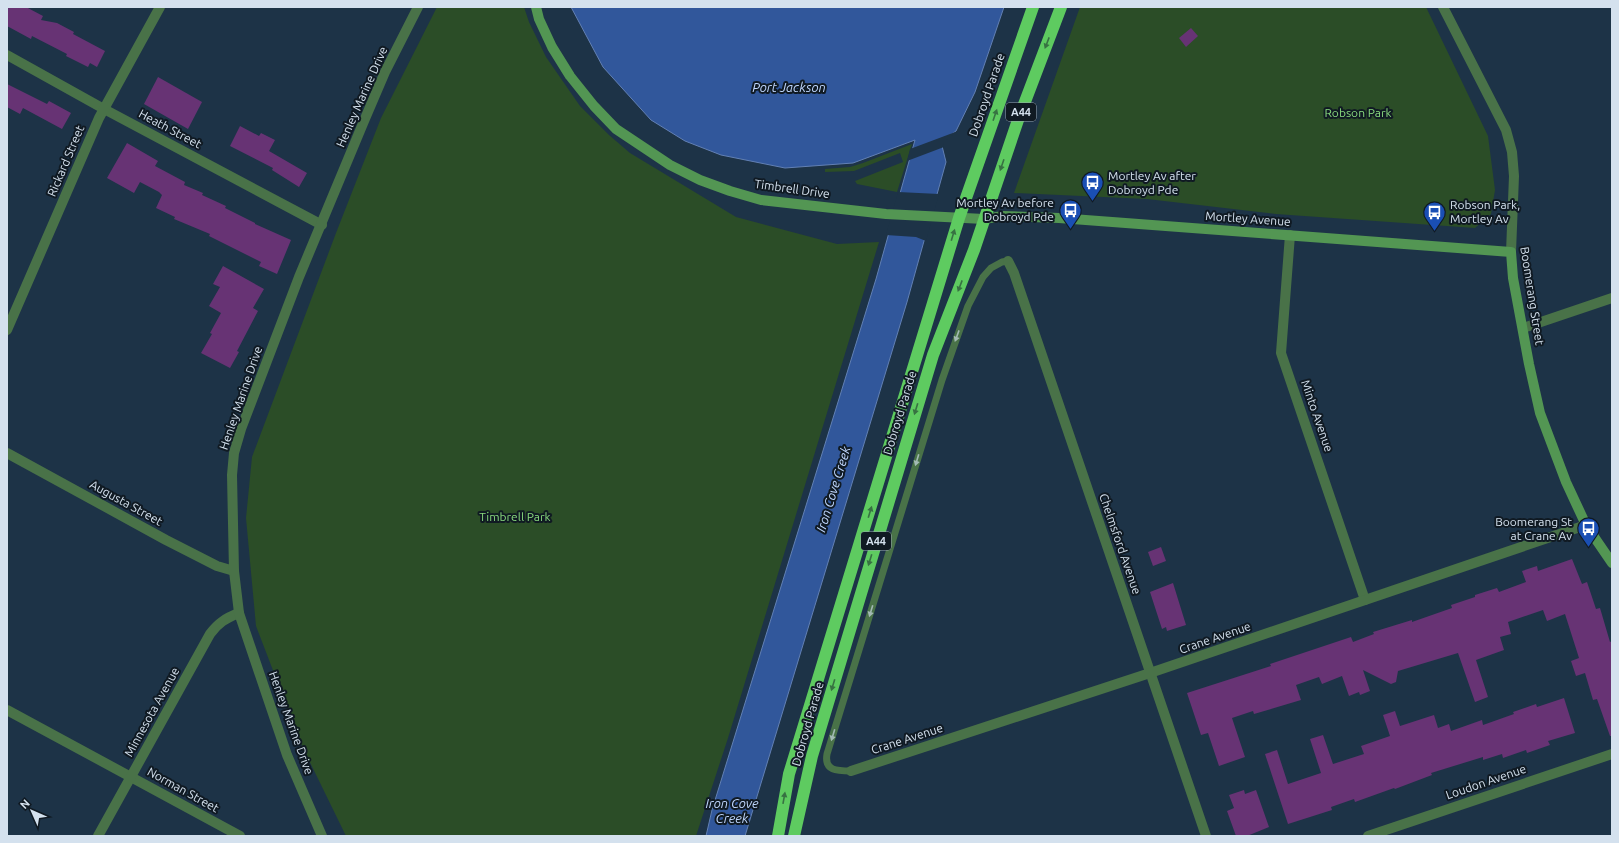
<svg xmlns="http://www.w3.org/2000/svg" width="1619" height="843" viewBox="0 0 1619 843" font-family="Ubuntu,sans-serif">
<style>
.green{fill:#2b4d27}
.water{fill:#31579b;stroke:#6280b4}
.pier{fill:#1d3347}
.building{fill:#673374}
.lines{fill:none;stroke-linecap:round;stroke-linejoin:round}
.lane{stroke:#497248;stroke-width:7}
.street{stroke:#497248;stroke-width:10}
.secondary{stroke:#539653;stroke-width:10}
.highway{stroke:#5ecb60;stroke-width:12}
.oneway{fill:#377242}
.oneway2{fill:#a3bab4}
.labels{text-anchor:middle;stroke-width:4;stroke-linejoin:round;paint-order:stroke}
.shield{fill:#101a23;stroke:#99a5b1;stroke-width:1}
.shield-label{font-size:11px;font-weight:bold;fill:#d4e1ee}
.street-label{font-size:12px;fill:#d4e1ee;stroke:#101a23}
.park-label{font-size:12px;fill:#89da7e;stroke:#101a23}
.poi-label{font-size:12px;fill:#d4e1ee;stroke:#101a23;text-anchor:start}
.water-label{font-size:13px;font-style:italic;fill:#c0d7fe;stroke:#101a23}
</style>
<rect width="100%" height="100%" fill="#1d3347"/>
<!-- green -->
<g class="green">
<polygon points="437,7 524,7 529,22 546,57 580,106 609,135 630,153 736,217 837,244 879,242 728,738 696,836 346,836 302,746 256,626 246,518 252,457 336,233 381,118"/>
<polygon points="1080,7 1426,7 1488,136 1495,190 1491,214 1475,228 1276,214 1147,199 1014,193"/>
<polygon points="912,144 897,192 857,184 855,181 903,162 900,153 854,171 825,172 825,169 850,167 863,163"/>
</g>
<!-- water -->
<polygon class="water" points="571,7 1004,7 975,92 956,131 941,142 946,162 907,302 745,836 706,836 712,810 876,279 915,140 853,163 785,168 721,155 685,141 651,120 603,67"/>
<!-- pier -->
<g class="pier">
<polygon points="958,131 943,143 944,147 907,161 910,149"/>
<polygon points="898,192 939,194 926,241 916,237 886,235"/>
</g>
<!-- building -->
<g class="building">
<polygon points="7,7 26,7 43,16 41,20 57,23 74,32 73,34 105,51 97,67 90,63 88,67 66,56 67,54 32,36 31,39 7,26"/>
<polygon points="1191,28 1198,36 1186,47 1179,38"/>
<polygon points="158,77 202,102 188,129 144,104"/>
<polygon points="7,84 47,104 49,101 71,113 62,129 23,108 20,114 7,107"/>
<polygon points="240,126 259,136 261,133 275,140 269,151 307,173 299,187 272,170 273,168 230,146"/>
<polygon points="127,143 158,161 155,166 185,182 184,185 203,193 202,195 226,206 225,208 255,223 255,224 291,240 277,274 259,266 261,262 209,236 210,234 174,219 175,217 156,208 162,195 159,192 140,182 134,193 107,178"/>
<polygon points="223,266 264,289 253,308 258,311 237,351 239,352 230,368 201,353 212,334 210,333 221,313 209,306 220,287 213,284"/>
<polygon points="1161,547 1166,561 1153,566 1148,552"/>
<polygon points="1572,559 1582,584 1587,582 1596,609 1600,608 1610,642 1612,641 1612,736 1610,736 1597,699 1593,700 1585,673 1576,676 1571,661 1579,658 1565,614 1547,621 1543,610 1508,622 1511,634 1500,637 1504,650 1476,660 1488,697 1475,702 1458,653 1398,671 1396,682 1391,684 1363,670 1370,691 1360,695 1359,692 1349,696 1342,676 1322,684 1319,677 1296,685 1301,700 1254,714 1253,711 1232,718 1245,757 1219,766 1208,733 1201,735 1187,693 1271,666 1270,664 1351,637 1353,642 1374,634 1373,632 1412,620 1412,622 1452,608 1451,605 1475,597 1475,595 1497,588 1499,592 1526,582 1522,571 1537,566 1538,571"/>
<polygon points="1173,583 1186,625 1167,631 1166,627 1162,629 1150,592"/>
<polygon points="1564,698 1575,733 1548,741 1550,745 1527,753 1526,750 1503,758 1502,754 1483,760 1483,757 1431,773 1432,775 1395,789 1394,788 1355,802 1354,799 1331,807 1332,810 1288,824 1265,754 1277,750 1288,784 1321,773 1310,739 1323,735 1333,764 1364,754 1361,746 1390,736 1383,715 1395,711 1400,726 1434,715 1438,728 1449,724 1451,731 1482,720 1483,725 1514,714 1513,712 1536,704 1537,707"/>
<polygon points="1244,790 1245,794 1256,790 1269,827 1247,836 1236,836 1227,811 1234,808 1229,795"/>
</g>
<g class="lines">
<!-- lane -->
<path class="lane" d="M851,771c-14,0 -27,0 -24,-17l115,-374 26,-74 15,-29 8,-9 11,-6 6,-1"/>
<!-- street -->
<g class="street">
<polyline points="1443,7 1506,130 1512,152 1514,176 1511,252"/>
<polyline points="7,55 104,109 322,225"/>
<polyline points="1290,235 1281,353 1365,600"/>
<polyline points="1008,261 1014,273 1206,836"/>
<polyline points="1523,328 1612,298"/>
<polyline points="7,330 99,118 160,7"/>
<polyline points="7,453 166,540 217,566 234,571"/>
<polyline points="7,710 240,836"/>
<polyline points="851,771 1150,673 1586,525"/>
<path d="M98,836l112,-202c8,-11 16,-16 29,-21"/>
<polyline points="322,836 287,755 239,613 234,571 232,475 234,453 241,429 299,277 364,121 385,72 418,7"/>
<polyline points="1368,836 1612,754"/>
</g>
<!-- secondary -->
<polyline class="secondary" points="536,7 539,19 552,47 570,76 594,106 616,129 670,165 700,180 730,191 761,200 886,214 984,219 1003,216 1059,218 1511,252 1513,278 1529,364 1540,413 1566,482 1586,525 1612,563"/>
<!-- highway -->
<g class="highway">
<polyline points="778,836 789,774 959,218 1033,7"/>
<polyline points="794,836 812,756 933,355 974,250 1018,120 1061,7"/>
</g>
</g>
<!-- one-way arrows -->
<defs><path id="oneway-solid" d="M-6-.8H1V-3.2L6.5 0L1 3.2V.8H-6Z"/></defs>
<g class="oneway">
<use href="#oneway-solid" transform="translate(1047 43) rotate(111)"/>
<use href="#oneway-solid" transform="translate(995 115) rotate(-71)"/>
<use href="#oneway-solid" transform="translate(1002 165) rotate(109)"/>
<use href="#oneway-solid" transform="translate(953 235) rotate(-73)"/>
<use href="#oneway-solid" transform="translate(960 286) rotate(111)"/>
<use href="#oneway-solid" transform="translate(916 409) rotate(107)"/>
<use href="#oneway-solid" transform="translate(870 512) rotate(-73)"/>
<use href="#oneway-solid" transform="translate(870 560) rotate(107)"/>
<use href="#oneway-solid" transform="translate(833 685) rotate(107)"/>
<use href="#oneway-solid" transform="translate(784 798) rotate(-80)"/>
</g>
<g class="oneway2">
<use href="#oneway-solid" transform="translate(957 336) rotate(110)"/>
<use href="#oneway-solid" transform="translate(917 460) rotate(107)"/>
<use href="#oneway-solid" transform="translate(871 611) rotate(107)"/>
<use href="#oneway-solid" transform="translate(833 735) rotate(107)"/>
</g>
<!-- icons -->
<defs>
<symbol id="bus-pin" viewBox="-11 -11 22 30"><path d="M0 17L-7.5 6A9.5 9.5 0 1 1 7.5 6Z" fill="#1a4fb4" stroke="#101a23"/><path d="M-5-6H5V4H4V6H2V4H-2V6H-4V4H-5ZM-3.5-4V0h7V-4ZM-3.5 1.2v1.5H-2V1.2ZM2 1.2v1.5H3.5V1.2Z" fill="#fff"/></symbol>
</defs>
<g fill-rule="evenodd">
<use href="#bus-pin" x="1080" y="170" width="25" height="34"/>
<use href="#bus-pin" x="1058" y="198" width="25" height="34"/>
<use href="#bus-pin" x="1422" y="200" width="25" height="34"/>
<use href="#bus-pin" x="1576" y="516" width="25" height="34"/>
</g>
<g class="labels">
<!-- shield labels -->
<g class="shield">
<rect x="1006" y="103" width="30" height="18" rx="3"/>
<rect x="861" y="532" width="30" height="18" rx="3"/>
</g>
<g class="shield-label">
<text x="1021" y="116">A44</text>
<text x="876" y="545">A44</text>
</g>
<!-- street labels -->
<g class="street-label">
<text transform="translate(987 95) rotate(-71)" y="4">Dobroyd Parade</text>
<text transform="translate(362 97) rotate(-66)" y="4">Henley Marine Drive</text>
<text transform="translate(170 129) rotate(28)" y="4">Heath Street</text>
<text transform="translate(66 161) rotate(-67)" y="4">Rickard Street</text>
<text transform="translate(792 189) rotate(8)" y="4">Timbrell Drive</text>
<text transform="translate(1248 219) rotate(4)" y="4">Mortley Avenue</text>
<text transform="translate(1532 296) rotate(81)" y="4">Boomerang Street</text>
<text transform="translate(241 398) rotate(-71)" y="4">Henley Marine Drive</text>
<text transform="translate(900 413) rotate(-73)" y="4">Dobroyd Parade</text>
<text transform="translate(1317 416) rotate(71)" y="4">Minto Avenue</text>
<text transform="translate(126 503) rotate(29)" y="4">Augusta Street</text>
<text transform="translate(1120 544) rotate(71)" y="4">Chelmsford Avenue</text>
<text transform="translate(1215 638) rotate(-19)" y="4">Crane Avenue</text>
<text transform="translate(152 712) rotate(-61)" y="4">Minnesota Avenue</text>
<text transform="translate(291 723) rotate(70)" y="4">Henley Marine Drive</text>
<text transform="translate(808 724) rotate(-74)" y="4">Dobroyd Parade</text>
<text transform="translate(907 739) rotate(-18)" y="4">Crane Avenue</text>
<text transform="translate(1486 782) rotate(-19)" y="4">Loudon Avenue</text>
<text transform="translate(183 790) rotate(29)" y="4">Norman Street</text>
</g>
<!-- park labels -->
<g class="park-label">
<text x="1358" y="117">Robson Park</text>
<text x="515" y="521">Timbrell Park</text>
</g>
<!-- poi labels -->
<g class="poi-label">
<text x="1108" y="180">Mortley Av after<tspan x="1108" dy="14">Dobroyd Pde</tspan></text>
<text x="1054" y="207" text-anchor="end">Mortley Av before<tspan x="1054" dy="14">Dobroyd Pde</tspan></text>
<text x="1450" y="209">Robson Park,<tspan x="1450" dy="14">Mortley Av</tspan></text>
<text x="1572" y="526" text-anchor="end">Boomerang St<tspan x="1572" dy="14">at Crane Av</tspan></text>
</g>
<!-- water labels -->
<g class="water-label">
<text x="789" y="92">Port Jackson</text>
<text transform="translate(833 489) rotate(-73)" y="5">Iron Cove Creek</text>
<text x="732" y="808">Iron Cove<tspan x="732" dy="15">Creek</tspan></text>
</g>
</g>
<!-- border -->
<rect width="1619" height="843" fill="none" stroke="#d4e1ee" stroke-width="16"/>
<!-- north arrow -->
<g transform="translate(32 811) rotate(315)" stroke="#101a23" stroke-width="3" paint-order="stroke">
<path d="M0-3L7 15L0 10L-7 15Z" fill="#d4e1ee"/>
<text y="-6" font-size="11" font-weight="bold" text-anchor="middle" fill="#d4e1ee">N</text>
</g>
</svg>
